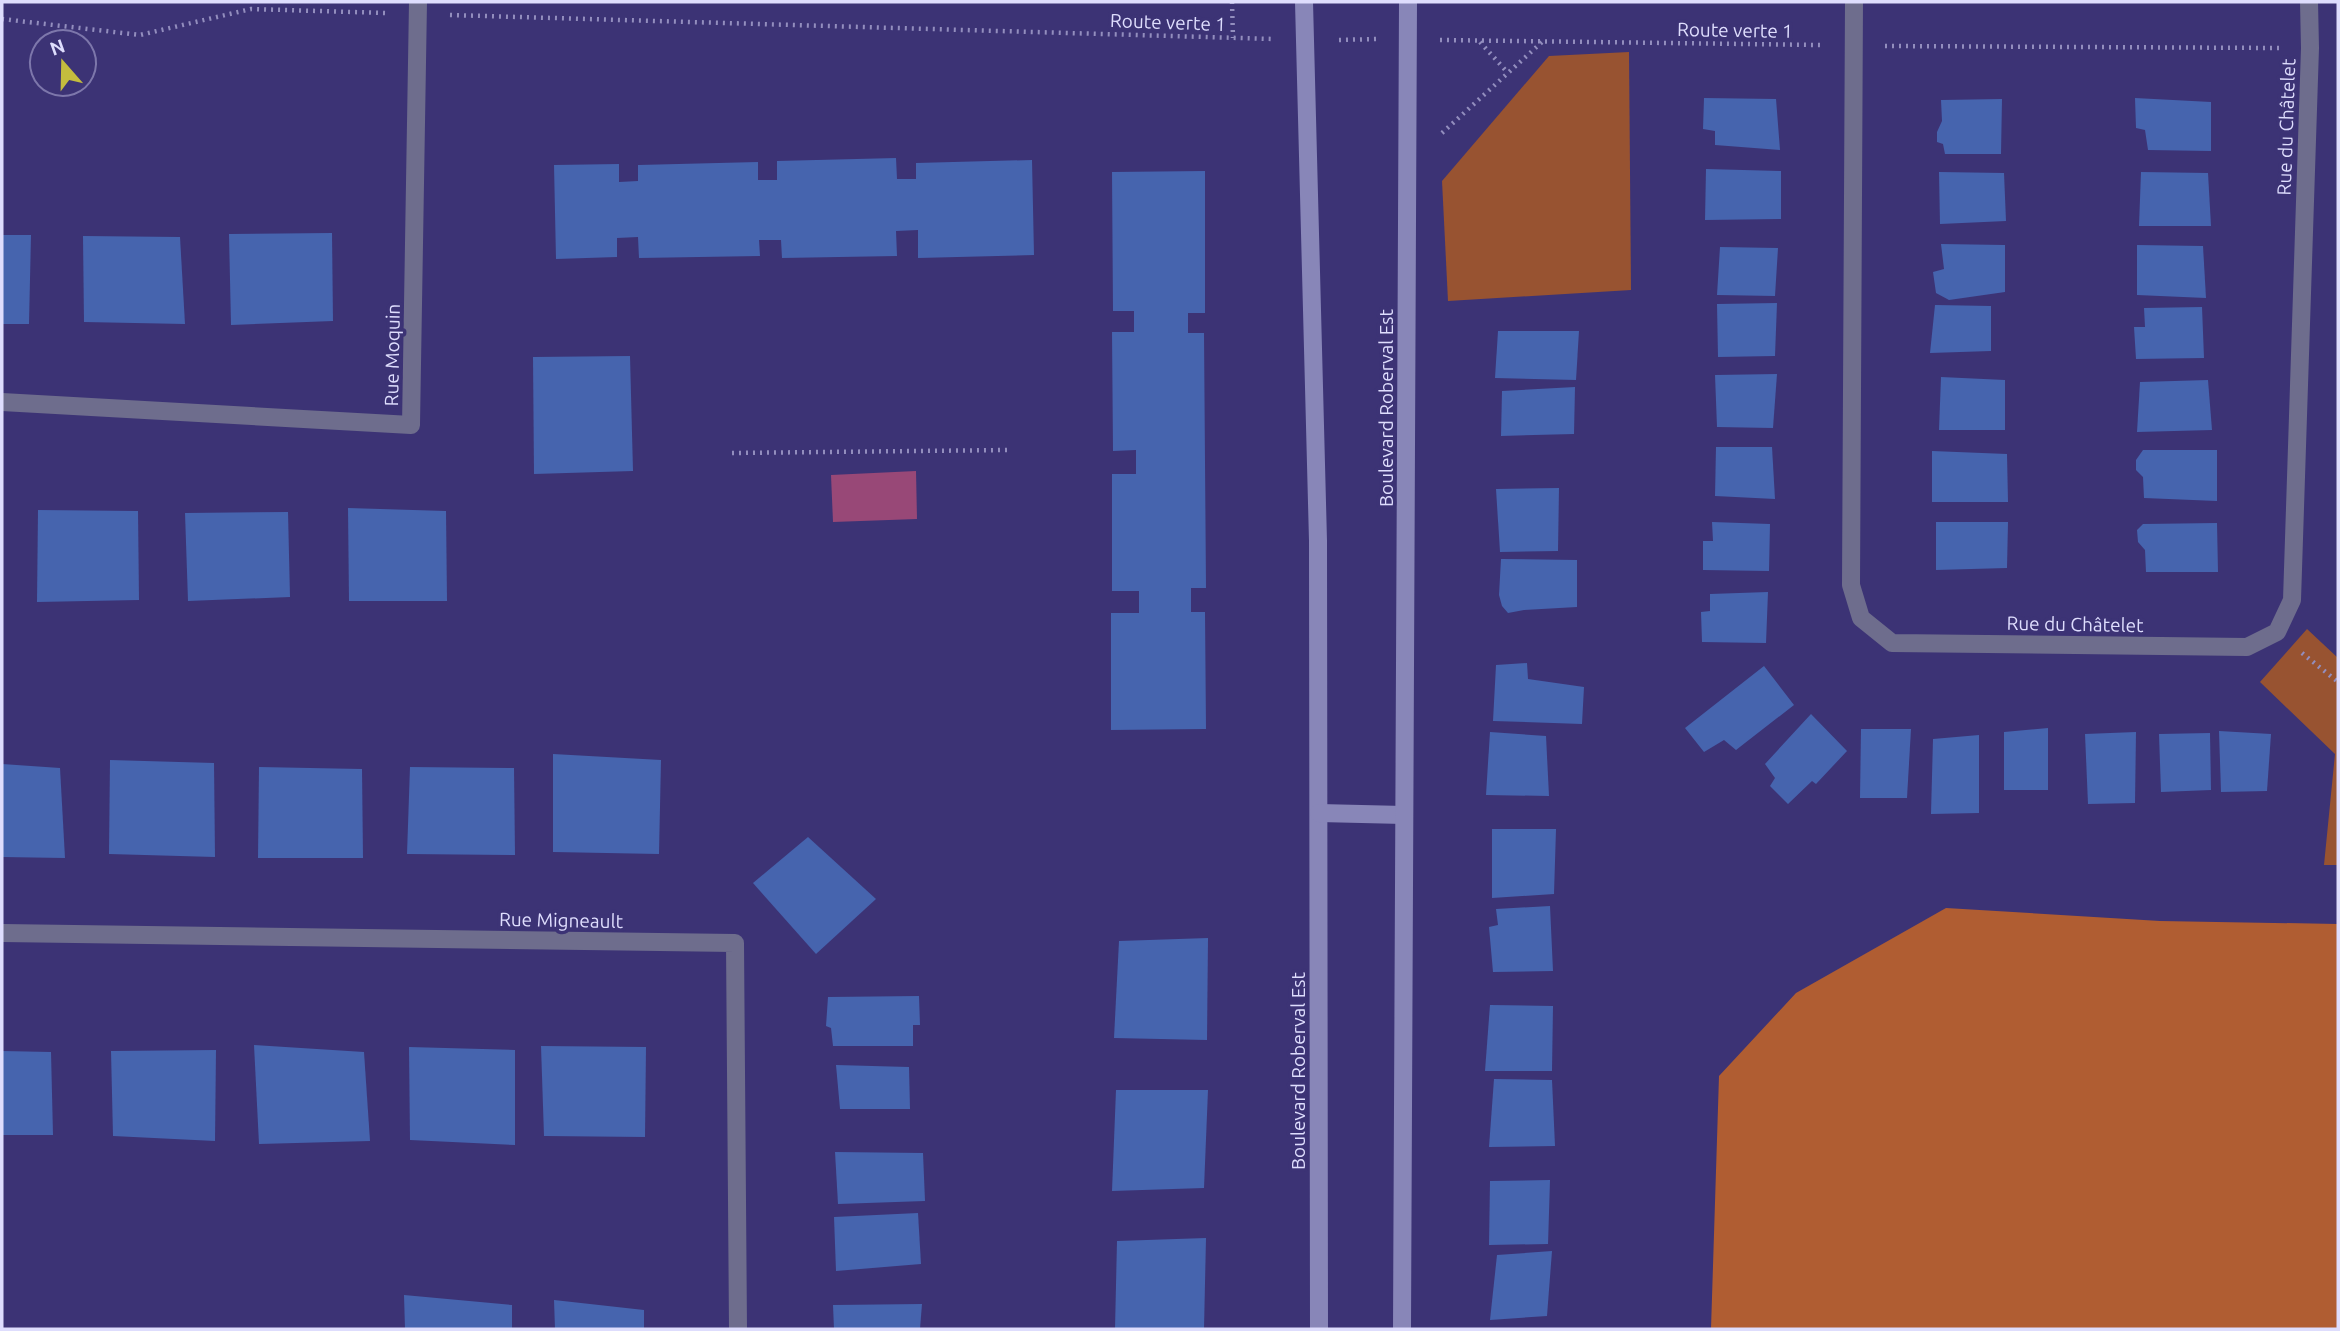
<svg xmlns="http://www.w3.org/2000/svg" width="2340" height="1331" viewBox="0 0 2340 1331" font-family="Ubuntu,sans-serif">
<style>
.green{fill:#985331}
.forest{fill:#b05d32}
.water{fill:#984877}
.building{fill:#4664ae}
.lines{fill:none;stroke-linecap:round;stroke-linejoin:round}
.path{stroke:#938ebe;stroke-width:4.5;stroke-dasharray:2 5;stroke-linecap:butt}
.street{stroke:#6e6d8d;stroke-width:18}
.secondary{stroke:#8886b8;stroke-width:18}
.labels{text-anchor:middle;stroke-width:7;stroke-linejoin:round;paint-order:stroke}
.street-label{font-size:19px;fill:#deddfd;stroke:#3c3375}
</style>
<rect width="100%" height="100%" fill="#3c3375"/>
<!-- green -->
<g class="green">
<polygon points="1629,52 1631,290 1448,301 1442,181 1549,56"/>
<polygon points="2307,629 2338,658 2338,865 2324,865 2335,754 2260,682"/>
</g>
<!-- forest -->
<polygon class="forest" points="1946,908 2160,921 2338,924 2338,1329 1711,1329 1719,1076 1796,993"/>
<!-- water -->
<polygon class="water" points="916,471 917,519 833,522 831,475"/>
<!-- building -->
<g class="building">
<polygon points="1704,98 1776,99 1780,150 1715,145 1715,131 1703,129"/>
<polygon points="2135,98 2211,102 2211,151 2148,150 2145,130 2136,128"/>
<polygon points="2002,99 2001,154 1945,154 1943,144 1937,142 1937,132 1942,121 1941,100"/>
<polygon points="896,158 897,179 916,179 916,163 1032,160 1034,255 918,258 918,230 896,231 897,256 782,258 781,240 759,240 760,256 639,258 638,237 617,238 617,257 556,259 554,165 619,164 619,182 638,181 638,165 758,162 758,180 777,180 777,161"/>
<polygon points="1706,169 1781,171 1781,219 1705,220"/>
<polygon points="1205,171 1205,313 1188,313 1188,333 1204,333 1206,588 1191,588 1191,612 1205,612 1206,729 1111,730 1111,613 1139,613 1139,591 1112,591 1112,474 1136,474 1136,450 1113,451 1112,332 1134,332 1134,311 1113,311 1112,172"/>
<polygon points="1939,172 2004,173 2006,221 1940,224"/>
<polygon points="2141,172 2208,173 2211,226 2139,226"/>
<polygon points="332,233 333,321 231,325 229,234"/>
<polygon points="2,235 31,235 29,324 2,324"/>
<polygon points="83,236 180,237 185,324 84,322"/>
<polygon points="1941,244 2005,245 2005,292 1949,300 1936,293 1933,272 1944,269"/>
<polygon points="2137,245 2203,246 2206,298 2137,295"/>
<polygon points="1720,247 1778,248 1775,296 1717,295"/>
<polygon points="1777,303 1775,356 1718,357 1717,304"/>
<polygon points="1935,305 1991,306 1991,351 1930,353"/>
<polygon points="2202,307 2204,358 2136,359 2134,327 2145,327 2144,308"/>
<polygon points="1498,331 1579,331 1576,380 1495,378"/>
<polygon points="630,356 633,471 534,474 533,357"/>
<polygon points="1777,374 1773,428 1717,427 1715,375"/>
<polygon points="1941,377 2005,380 2005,430 1939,430"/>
<polygon points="2208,380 2212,430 2137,432 2140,382"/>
<polygon points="1575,387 1574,434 1501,436 1502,391"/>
<polygon points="1716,447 1772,447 1775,499 1715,496"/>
<polygon points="2143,450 2217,450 2217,501 2144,498 2143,477 2136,470 2136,460"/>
<polygon points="1932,451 2007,454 2008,502 1932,502"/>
<polygon points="1559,488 1558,551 1500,552 1496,489"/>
<polygon points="348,508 446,511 447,601 349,601"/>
<polygon points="38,510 138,511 139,600 37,602"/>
<polygon points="288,512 290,597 188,601 185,513"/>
<polygon points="1712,522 1770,524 1769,571 1703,570 1703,541 1713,541"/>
<polygon points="1936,522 2008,522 2007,568 1936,570"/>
<polygon points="2217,523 2218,572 2146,572 2145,550 2138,542 2137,530 2143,524"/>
<polygon points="1501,559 1577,560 1577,607 1524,610 1508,613 1502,606 1499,595"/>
<polygon points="1768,592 1766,643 1702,642 1701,612 1710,611 1710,594"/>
<polygon points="1527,663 1528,679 1584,687 1582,724 1493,721 1496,665"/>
<polygon points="1764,666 1794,705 1736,750 1724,740 1704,752 1685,728"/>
<polygon points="1811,714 1847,751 1816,784 1812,781 1788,804 1770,786 1775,778 1765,764"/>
<polygon points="2048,728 2048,790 2004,790 2004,732"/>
<polygon points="1861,729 1911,729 1907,798 1860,798"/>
<polygon points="2219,731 2271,734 2267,791 2221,792"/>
<polygon points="1490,732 1546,736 1549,796 1486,795"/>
<polygon points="2136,732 2135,803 2088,804 2085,734"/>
<polygon points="2210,733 2211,790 2161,792 2159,734"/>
<polygon points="1979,735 1979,813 1931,814 1933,739"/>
<polygon points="553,754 661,760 659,854 553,852"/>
<polygon points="110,760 214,763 215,857 109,854"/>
<polygon points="2,764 60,768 65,858 2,857"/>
<polygon points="259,767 362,769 363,858 258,858"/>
<polygon points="410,767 514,768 515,855 407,854"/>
<polygon points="1492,829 1556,829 1554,894 1492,898"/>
<polygon points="808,837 876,899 816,954 753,883"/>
<polygon points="1550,906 1553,971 1493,972 1489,927 1498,925 1496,909"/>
<polygon points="1208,938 1207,1040 1114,1038 1119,941"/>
<polygon points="919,996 920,1025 913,1025 913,1046 833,1046 831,1028 826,1026 828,997"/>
<polygon points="1490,1005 1553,1006 1552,1071 1485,1071"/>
<polygon points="254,1045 364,1052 370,1141 259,1144"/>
<polygon points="541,1046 646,1047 645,1137 544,1136"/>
<polygon points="409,1047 515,1050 515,1145 410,1140"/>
<polygon points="216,1050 215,1141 113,1136 111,1051"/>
<polygon points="2,1051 51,1052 53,1135 2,1135"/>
<polygon points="836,1065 909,1067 910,1109 840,1109"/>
<polygon points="1494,1079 1552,1080 1555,1146 1489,1147"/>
<polygon points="1116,1090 1208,1090 1204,1188 1112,1191"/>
<polygon points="835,1152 923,1153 925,1201 838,1204"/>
<polygon points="1550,1180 1548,1244 1489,1245 1490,1181"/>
<polygon points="918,1213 921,1264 836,1271 834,1217"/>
<polygon points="1206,1238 1204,1329 1115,1329 1117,1241"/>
<polygon points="1552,1251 1547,1316 1490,1320 1497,1255"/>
<polygon points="404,1295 512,1305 512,1329 405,1329"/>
<polygon points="554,1300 644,1310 644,1329 555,1329"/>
<polygon points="922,1304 920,1329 834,1329 833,1305"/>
</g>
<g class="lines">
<!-- path -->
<g class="path">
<polyline points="1232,2 1233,38"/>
<polyline points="450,15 1274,39"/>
<polyline points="2,19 140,35 251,9 386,13"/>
<polyline points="1339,40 1376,39"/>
<polyline points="1440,40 1820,45"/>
<polyline points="1480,42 1508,73"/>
<polyline points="1885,46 2279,48"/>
<polyline points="1442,133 1542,42"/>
<polyline points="732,453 1007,450"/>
<polyline points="2302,653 2338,682"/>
</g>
<!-- street -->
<g class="street">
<polyline points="1854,2 1851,585 1861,618 1892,643 2247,647 2277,632 2292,600 2310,48 2309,2"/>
<polyline points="2,402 411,425 418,2"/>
<polyline points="2,933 735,943 738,1329"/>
</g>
<!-- secondary -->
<g class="secondary">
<polyline points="1304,2 1318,541 1319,1329"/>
<polyline points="1319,813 1404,815"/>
<polyline points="1402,1329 1408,2"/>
</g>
</g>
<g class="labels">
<!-- street labels -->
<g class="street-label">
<text transform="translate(1168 22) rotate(2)" y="7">Route verte 1</text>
<text transform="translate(1735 30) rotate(1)" y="7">Route verte 1</text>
<text transform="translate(2286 127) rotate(-88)" y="7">Rue du Châtelet</text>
<text transform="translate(392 355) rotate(-89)" y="7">Rue Moquin</text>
<text transform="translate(1386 408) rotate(-90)" y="7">Boulevard Roberval Est</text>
<text transform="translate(2075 624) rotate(1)" y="7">Rue du Châtelet</text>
<text transform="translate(561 920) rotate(1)" y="7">Rue Migneault</text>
<text transform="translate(1298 1071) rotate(-90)" y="7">Boulevard Roberval Est</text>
</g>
</g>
<!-- border -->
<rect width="2340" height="1331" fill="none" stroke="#deddfd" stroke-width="7"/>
<!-- north arrow -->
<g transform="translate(63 63) rotate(340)"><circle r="33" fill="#3c3375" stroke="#7d77ab" stroke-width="2"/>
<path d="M0-5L12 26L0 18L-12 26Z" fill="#c4bc3e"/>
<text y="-10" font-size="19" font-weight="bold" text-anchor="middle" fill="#deddfd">N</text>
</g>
</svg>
